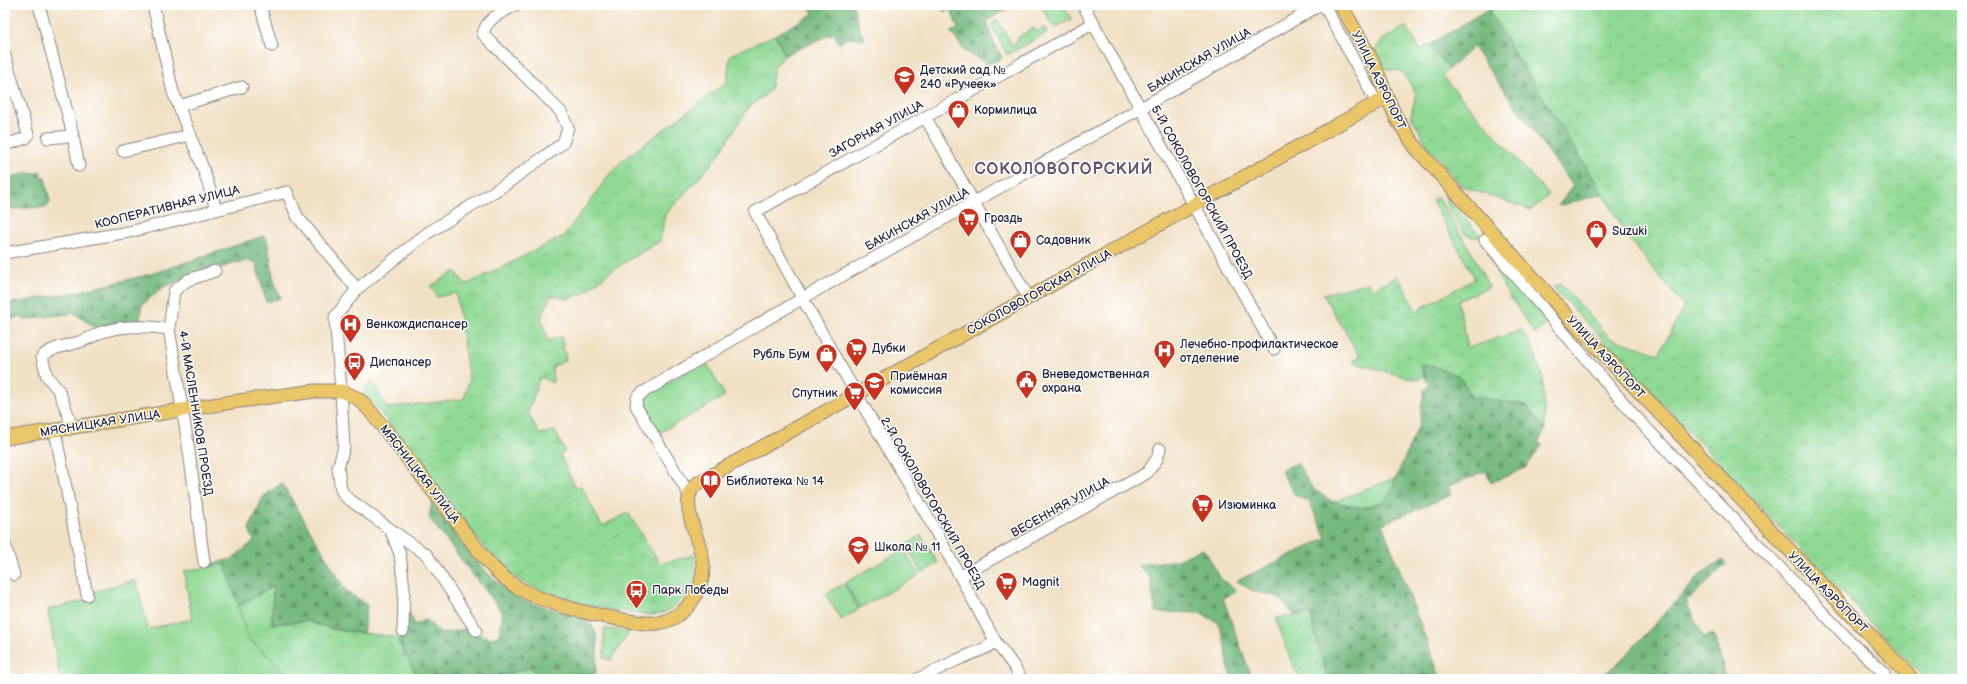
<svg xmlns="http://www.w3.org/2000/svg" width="1967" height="684" viewBox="0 0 1967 684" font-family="'Balsamiq Sans',sans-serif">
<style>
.grass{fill:url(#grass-tufts);stroke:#597e68}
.forest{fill:url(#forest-firs);stroke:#4b6e5c}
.park{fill:#90d995;stroke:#597e68}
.garden{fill:url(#garden-furrows);stroke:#597e68}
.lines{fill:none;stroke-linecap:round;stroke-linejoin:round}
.minor-casing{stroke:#8a8280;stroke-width:13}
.major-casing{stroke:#8a8280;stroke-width:15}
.minor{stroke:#fff;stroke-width:11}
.major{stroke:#ebc669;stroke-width:13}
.labels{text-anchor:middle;stroke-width:3;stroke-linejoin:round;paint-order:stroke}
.street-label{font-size:12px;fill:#22223b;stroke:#fff}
.poi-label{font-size:12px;fill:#22223b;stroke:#fff;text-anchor:start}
.district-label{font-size:16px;font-weight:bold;letter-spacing:1px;fill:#615270;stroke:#fff}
</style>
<defs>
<pattern id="grass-tufts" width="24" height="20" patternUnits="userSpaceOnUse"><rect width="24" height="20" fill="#90d995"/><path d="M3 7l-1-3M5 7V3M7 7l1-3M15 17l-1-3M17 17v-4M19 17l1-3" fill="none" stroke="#7cba81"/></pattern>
<pattern id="forest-firs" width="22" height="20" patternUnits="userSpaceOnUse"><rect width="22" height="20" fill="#74b97e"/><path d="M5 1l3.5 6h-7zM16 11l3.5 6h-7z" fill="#5f9668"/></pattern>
<pattern id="garden-furrows" width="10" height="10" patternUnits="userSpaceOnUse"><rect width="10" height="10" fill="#90d995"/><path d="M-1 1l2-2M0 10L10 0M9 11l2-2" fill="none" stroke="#7cba81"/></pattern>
</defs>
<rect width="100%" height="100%" fill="#fff"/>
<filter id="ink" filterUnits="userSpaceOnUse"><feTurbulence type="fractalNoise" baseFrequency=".025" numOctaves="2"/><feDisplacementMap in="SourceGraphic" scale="8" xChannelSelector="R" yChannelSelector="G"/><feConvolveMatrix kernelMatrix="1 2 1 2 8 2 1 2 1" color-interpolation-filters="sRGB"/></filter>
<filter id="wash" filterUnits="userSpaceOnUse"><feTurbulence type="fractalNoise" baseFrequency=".012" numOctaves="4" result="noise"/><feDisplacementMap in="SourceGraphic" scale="16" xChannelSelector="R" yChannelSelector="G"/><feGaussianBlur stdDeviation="0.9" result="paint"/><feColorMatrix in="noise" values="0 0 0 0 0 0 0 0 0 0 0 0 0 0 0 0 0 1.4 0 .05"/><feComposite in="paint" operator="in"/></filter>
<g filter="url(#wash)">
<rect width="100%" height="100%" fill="#f1e1c4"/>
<!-- grass -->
<g class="grass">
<polygon points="1041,5 1063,5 1072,19 1054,28"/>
<polygon points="1495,5 1962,5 1962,679 1926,679 1818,568 1553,287 1560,283 1610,338 1659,354 1682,311 1683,305 1630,240 1603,194 1489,13"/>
<polygon points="997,19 1012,45 1019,41 1017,38 1034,28 1036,32 1044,27 1047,33 1007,55 993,28 993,23"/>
<path d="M1407,26l13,24 9,-5 20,24 -7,7 107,119 -18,15 -67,-23 -4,-3 -32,-38 -17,-30 5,-23 -15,-22 -15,-2 -11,-18c5,-13 20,-18 32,-25z"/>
<polygon points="775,35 785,55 774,67 770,91 748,108 716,159 665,215 660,241 611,271 584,293 567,299 551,295 541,318 548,341 561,337 566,360 552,367 553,383 540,377 528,412 539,434 555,431 565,451 560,455 576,488 581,486 602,526 628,513 660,564 694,555 696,576 691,588 673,608 663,613 650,615 608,609 586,605 537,589 515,578 491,556 386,419 363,393 368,384 373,383 387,408 464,399 469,381 456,293 437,297 431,286 455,271 466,285 564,236 612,171 622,161 727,82 730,55"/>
<polygon points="1444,194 1480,236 1477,238 1466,235 1449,208"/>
<polygon points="1438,197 1472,253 1489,287 1458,301 1468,348 1522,330 1535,353 1543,379 1545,430 1526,405 1472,397 1459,376 1422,372 1424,376 1416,380 1352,362 1360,357 1323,294 1368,283 1373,289 1398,276 1416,311 1475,279 1432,200"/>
<polygon points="1490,249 1551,321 1535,334 1504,288 1488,253"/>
<polygon points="1398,477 1386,501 1362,508 1333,502"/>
<polygon points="273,586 272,624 307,621 336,630 396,637 424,620 440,636 469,628 498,642 549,609 576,617 592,626 597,636 595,679 283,679 280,667 248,638 237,607"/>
<polygon points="604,628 629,632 611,660 604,658"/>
</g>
<!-- forest -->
<g class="forest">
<polygon points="809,5 853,5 860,31 865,39 847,38 839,44 834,33 785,55 775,35 813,14"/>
<polygon points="944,5 1006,5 1003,7 1005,10 993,17 987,22 991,36 1002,58 988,64 965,51 951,32 958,29 951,9 944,12"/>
<polygon points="1493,6 1490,13 1603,194 1558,206 1573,186 1473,47 1449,69 1429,45"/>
<polygon points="41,171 41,177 45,178 50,202 46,207 5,209 5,174 13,177 25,173 37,173"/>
<polygon points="264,236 267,240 274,282 281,298 266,302 256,262 247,261 232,263 224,267 197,274 163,287 142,305 140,321 104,329 94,327 74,313 23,320 22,316 5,321 5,304 77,292 151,274"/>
<polygon points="1431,365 1459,376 1472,397 1526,405 1545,430 1538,443 1542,445 1525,468 1491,483 1486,471 1448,486 1451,495 1382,524 1441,679 1327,679 1310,614 1294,615 1279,597 1253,591 1237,581 1326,538 1309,501 1295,495 1281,471 1297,463 1313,489 1333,502 1362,508 1386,501 1419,425 1424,390 1429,385 1422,372 1421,366"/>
<polygon points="282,483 346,591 367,605 363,633 336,630 307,621 272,624 273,586 237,607 197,578 209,564 232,559 254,541 249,529 263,497"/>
<path d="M432,502c25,34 50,74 87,96 18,11 60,12 73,29 9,10 4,31 4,44l-14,8h-43l-8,-12 -40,12h-72l-22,-39 11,-4 -1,-28 8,17 12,-5 14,14 28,-6 14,12 16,-4 4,-23 -74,-95z"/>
<polygon points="1202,549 1206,552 1221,579 1237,591 1223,598 1252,679 1231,679 1223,636 1218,622 1199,613 1156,612 1150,578 1138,565 1177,560"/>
<polygon points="1722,560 1726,564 1686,602 1704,638 1713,634 1727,679 1597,679 1618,664 1702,573"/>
</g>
<!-- park -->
<g class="park">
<polygon points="705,360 725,396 659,433 641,403 642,399"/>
<polygon points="921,535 938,563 922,573 906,545"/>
<polygon points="904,549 919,575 860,608 845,583"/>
<polygon points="225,564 248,638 280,667 283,679 60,679 48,610 93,598 92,592 136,580 148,629 192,619 184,571"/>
<polygon points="844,584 859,609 841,620 826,594"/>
</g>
<!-- garden -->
<polygon class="garden" points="1310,614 1327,679 1304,679 1294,670 1276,618"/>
</g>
<g filter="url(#ink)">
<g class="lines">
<defs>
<g id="minor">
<polyline points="39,5 71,127 79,166"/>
<polyline points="153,5 173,92 204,171 216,209"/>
<polyline points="260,5 272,46"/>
<polyline points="1083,5 1274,349"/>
<polyline points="1324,5 1377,103"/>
<polyline points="5,56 28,134 26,138 5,145"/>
<polyline points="179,106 242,87"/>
<polyline points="925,117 1028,297"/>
<polyline points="48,138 72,136"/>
<polyline points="123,151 191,135"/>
<polyline points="1485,240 1633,414 1850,641 1884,673 1881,679"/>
<polyline points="5,253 129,232 287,192 297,216 357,289"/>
<path d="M69,429v-12l-10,-26 -12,-15 -5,-19c9,-10 25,-11 37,-15 8,-2 15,-7 23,-10 22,-7 45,-6 67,-3"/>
<polyline points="55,431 87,595"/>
<polyline points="689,494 636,406 637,398 642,393 803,298 1141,108 1320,5"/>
<polyline points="390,529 427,555 476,630"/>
<polyline points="5,545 14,575"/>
<polyline points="204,562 188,444 169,329 174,291 188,280 215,271"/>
<polyline points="961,576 1147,473 1157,459 1160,449"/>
<path d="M403,631l1,-42 -4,-35 -10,-25 -44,-32 -5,-7 -3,-22 6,-21 -3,-56 -6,-74 22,-28 69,-55 80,-50 57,-41 5,-15 -7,-16 -78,-78c3,-16 20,-22 33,-29"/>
<polyline points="918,679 957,660 986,648 995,641"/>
<polyline points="1021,679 1013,665 995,641 930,521 835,357 755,212 1094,23"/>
</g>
<g id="major">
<polyline points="1341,5 1373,62 1396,118 1416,148 1573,322 1912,679"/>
<path d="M5,438l227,-36 83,-11h26l16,7 7,6c32,38 62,79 93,118 16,21 32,46 54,61 26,19 76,31 108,36 30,6 52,10 73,-18 7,-10 12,-24 11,-37 -1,-23 -27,-62 -7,-80l691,-387"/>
</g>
</defs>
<!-- minor casing -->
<use href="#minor" class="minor-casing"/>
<!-- major casing -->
<use href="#major" class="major-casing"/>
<!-- minor -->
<use href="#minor" class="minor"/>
<!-- major -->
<use href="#major" class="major"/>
</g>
</g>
<!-- icons -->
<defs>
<symbol id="school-pin" viewBox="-11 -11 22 30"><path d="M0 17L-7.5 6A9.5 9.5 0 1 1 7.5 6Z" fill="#c8321e" stroke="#fff"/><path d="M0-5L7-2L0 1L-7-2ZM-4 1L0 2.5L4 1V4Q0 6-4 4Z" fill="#fff"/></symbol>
<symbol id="shop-pin" viewBox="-11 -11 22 30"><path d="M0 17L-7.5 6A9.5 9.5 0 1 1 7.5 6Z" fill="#c8321e" stroke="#fff"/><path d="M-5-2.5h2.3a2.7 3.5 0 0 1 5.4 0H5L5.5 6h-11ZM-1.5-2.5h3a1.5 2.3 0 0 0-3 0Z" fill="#fff"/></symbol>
<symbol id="supermarket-pin" viewBox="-11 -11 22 30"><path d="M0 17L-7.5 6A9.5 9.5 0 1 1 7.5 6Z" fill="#c8321e" stroke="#fff"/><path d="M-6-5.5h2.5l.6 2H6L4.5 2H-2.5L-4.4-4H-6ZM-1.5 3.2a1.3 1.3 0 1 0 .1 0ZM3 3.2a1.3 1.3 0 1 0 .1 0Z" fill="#fff"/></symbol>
<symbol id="hospital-pin" viewBox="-11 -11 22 30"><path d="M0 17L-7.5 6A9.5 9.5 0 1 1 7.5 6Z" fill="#c8321e" stroke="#fff"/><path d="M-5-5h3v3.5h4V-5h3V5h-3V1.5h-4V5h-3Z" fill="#fff"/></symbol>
<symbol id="bus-pin" viewBox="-11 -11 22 30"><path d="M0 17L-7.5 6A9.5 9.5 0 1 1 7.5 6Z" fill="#c8321e" stroke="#fff"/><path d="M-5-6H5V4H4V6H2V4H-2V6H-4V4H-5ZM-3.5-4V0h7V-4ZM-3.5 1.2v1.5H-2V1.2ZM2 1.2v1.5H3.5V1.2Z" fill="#fff"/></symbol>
<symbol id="civic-pin" viewBox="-11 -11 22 30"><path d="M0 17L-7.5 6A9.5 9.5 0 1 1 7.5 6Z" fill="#c8321e" stroke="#fff"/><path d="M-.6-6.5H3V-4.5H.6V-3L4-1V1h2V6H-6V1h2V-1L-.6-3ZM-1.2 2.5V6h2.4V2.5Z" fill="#fff"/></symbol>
<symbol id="university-pin" viewBox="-11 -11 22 30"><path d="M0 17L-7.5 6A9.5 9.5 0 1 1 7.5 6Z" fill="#c8321e" stroke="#fff"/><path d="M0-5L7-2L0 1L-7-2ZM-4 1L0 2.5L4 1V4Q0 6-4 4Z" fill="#fff"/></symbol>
<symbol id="library-pin" viewBox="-11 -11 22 30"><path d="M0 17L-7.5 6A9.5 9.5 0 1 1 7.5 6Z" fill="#c8321e" stroke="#fff"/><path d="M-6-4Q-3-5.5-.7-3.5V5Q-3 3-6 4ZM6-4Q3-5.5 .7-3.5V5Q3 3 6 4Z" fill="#fff"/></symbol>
</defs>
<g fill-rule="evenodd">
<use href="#school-pin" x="892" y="64" width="25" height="34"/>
<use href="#shop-pin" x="946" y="98" width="25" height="34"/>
<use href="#supermarket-pin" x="956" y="206" width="25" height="34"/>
<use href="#shop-pin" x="1584" y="218" width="25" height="34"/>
<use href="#shop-pin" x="1008" y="228" width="25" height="34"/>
<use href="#hospital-pin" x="338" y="312" width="25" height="34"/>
<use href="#supermarket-pin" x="844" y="336" width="25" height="34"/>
<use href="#hospital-pin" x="1152" y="338" width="25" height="34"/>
<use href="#shop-pin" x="814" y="342" width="25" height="34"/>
<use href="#bus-pin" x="342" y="350" width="25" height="34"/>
<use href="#civic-pin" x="1014" y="368" width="25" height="34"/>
<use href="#university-pin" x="862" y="370" width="25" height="34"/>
<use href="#supermarket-pin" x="842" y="380" width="25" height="34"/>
<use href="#library-pin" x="698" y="468" width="25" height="34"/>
<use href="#supermarket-pin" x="1190" y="492" width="25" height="34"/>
<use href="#school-pin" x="846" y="534" width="25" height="34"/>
<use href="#supermarket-pin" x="994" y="570" width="25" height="34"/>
<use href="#bus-pin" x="624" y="578" width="25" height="34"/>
</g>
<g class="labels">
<!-- street labels -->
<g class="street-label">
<text transform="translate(1199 60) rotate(-30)" y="4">БАКИНСКАЯ УЛИЦА</text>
<text transform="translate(1379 80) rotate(64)" y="4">УЛИЦА АЭРОПОРТ</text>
<text transform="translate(876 129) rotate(-29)" y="4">ЗАГОРНАЯ УЛИЦА</text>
<text transform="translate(1202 192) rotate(61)" y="4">5-Й СОКОЛОВОГОРСКИЙ ПРОЕЗД</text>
<text transform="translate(167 207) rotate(-14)" y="4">КООПЕРАТИВНАЯ УЛИЦА</text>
<text transform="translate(917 219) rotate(-29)" y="4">БАКИНСКАЯ УЛИЦА</text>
<text transform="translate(1039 292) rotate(-29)" y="4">СОКОЛОВОГОРСКАЯ УЛИЦА</text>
<text transform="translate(1606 357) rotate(47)" y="4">УЛИЦА АЭРОПОРТ</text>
<text transform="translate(196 413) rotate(81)" y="4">4-Й МАСЛЕННИКОВ ПРОЕЗД</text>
<text transform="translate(100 423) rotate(-9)" y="4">МЯСНИЦКАЯ УЛИЦА</text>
<text transform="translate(420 474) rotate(52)" y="4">МЯСНИЦКАЯ УЛИЦА</text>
<text transform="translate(933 503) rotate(60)" y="4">2-Й СОКОЛОВОГОРСКИЙ ПРОЕЗД</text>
<text transform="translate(1060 507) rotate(-29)" y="4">ВЕСЕННЯЯ УЛИЦА</text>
<text transform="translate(1828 592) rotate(46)" y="4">УЛИЦА АЭРОПОРТ</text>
</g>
<!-- poi labels -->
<g class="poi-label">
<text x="920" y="74">Детский сад №<tspan x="920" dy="14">240 «Ручеек»</tspan></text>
<text x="974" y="114">Кормилица</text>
<text x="984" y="222">Гроздь</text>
<text x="1612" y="235">Suzuki</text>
<text x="1036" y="244">Садовник</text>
<text x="366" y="328">Венкождиспансер</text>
<text x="1180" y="348">Лечебно-профилактическое<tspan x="1180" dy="14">отделение</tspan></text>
<text x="872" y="352">Дубки</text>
<text x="810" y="358" text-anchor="end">Рубль Бум</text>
<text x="370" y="366">Диспансер</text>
<text x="1042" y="378">Вневедомственная<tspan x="1042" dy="14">охрана</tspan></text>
<text x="890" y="380">Приёмная<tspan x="890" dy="14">комиссия</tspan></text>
<text x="838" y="397" text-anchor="end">Спутник</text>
<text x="726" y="485">Библиотека № 14</text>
<text x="1218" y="509">Изюминка</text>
<text x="874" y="551">Школа № 11</text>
<text x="1022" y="586">Magnit</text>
<text x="652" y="594">Парк Победы</text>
</g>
<!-- district labels -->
<g class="district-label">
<text x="1064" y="174">СОКОЛОВОГОРСКИЙ</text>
</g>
</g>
<!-- margin -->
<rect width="1967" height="684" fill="none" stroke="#fff" stroke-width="20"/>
</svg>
